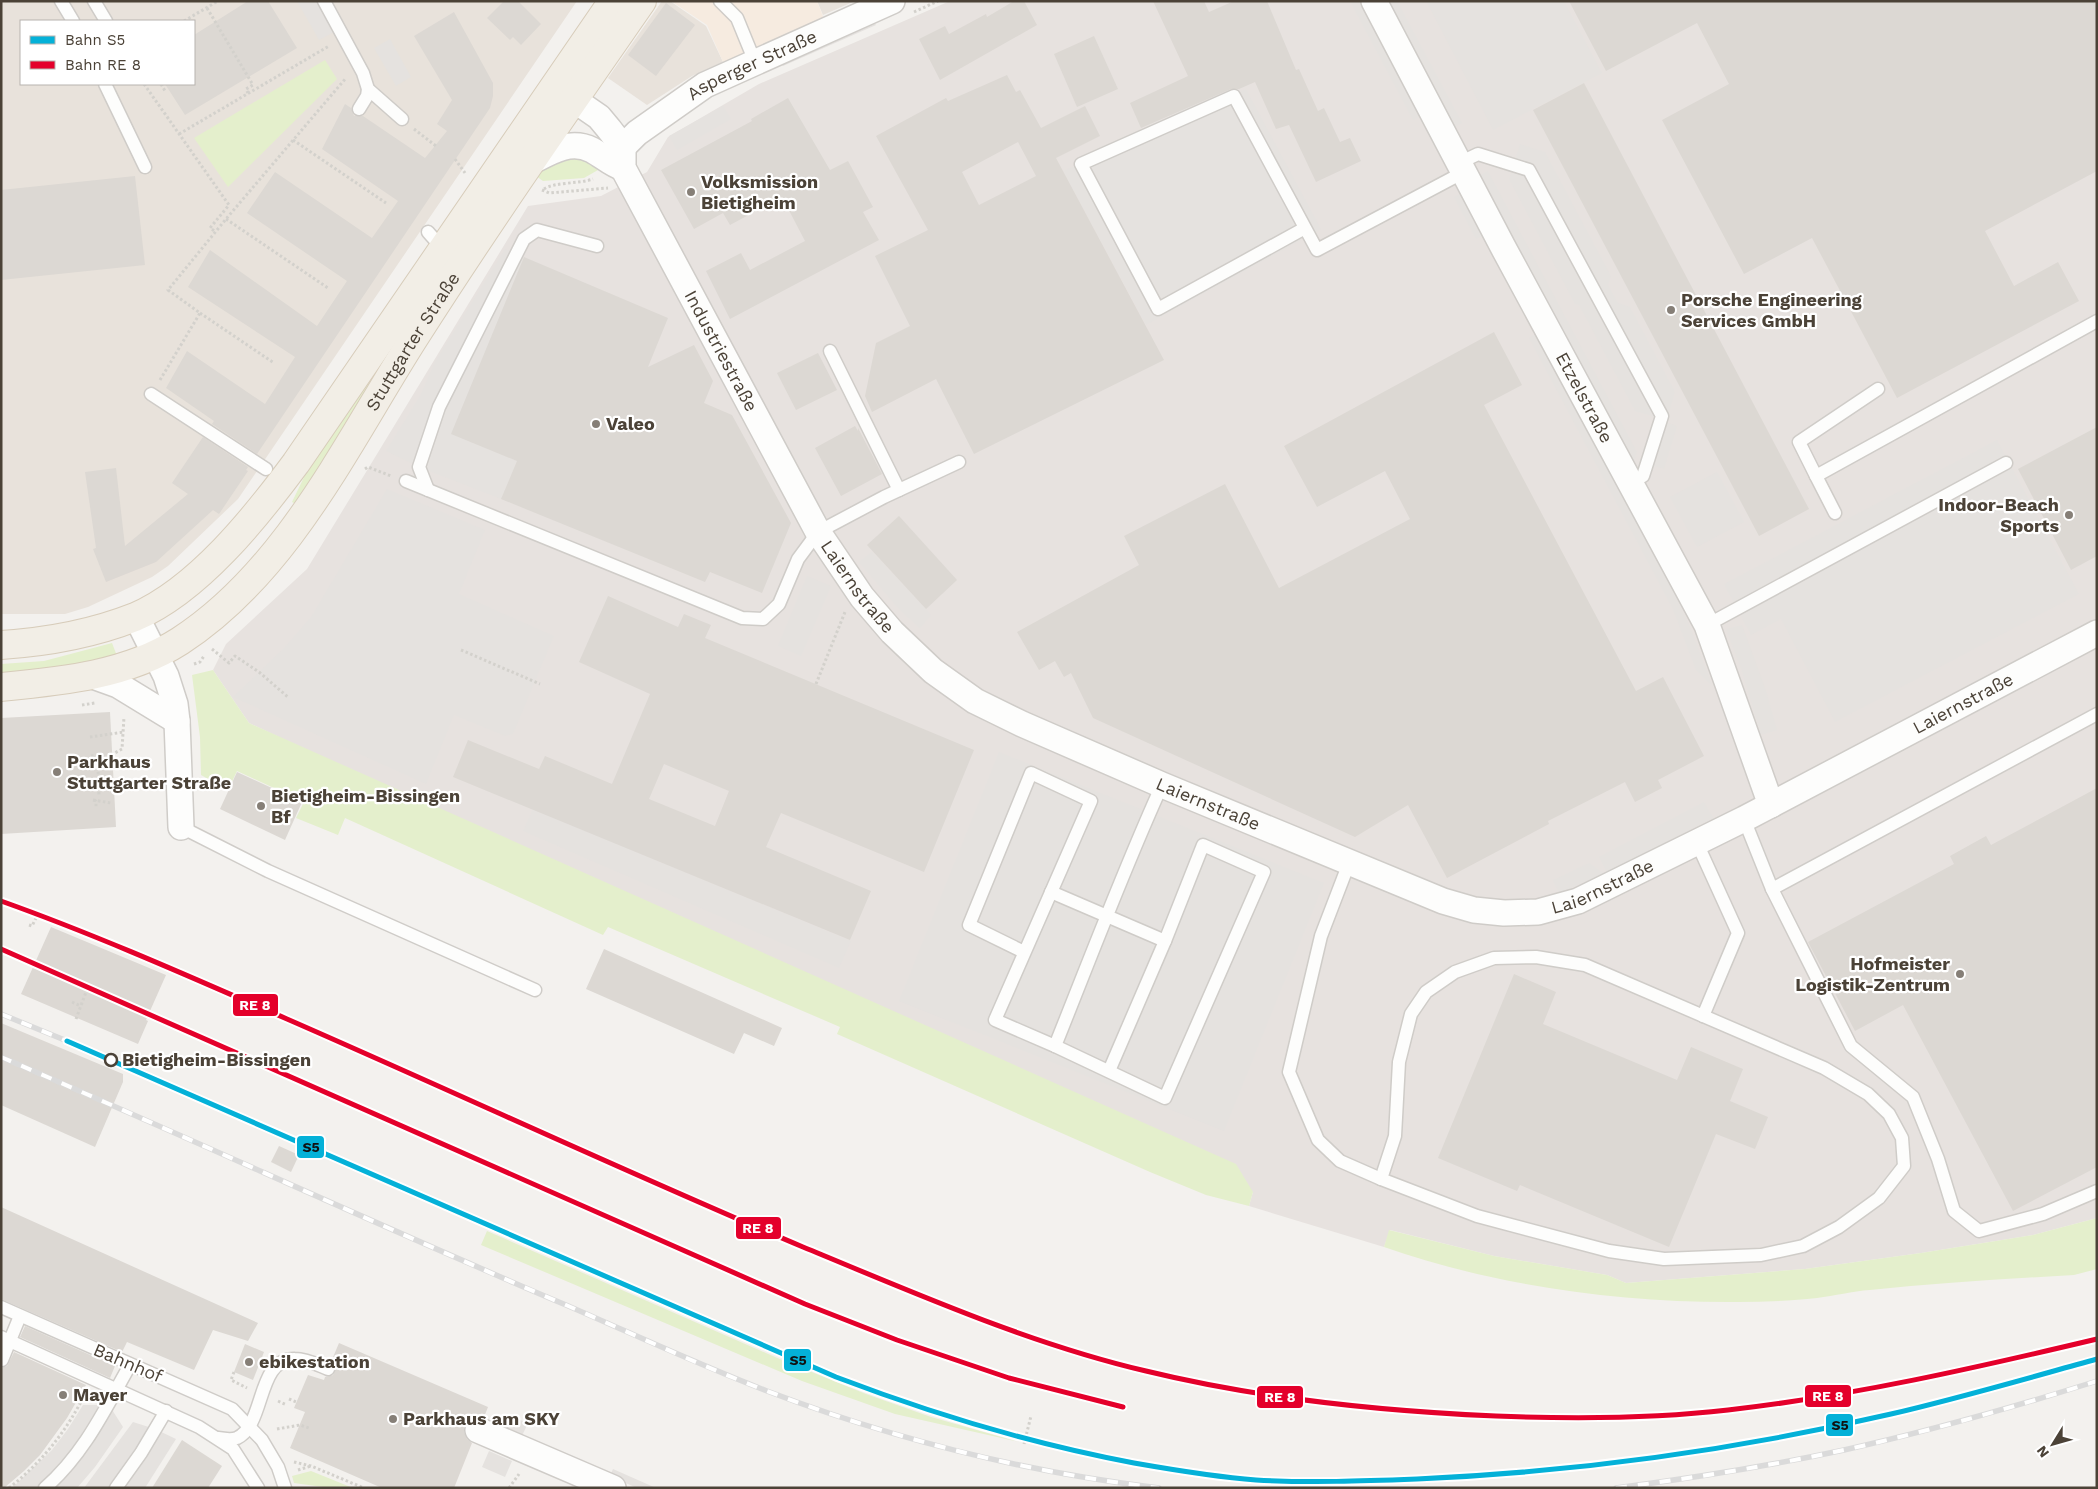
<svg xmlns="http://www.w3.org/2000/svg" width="2098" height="1489" viewBox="0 0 2098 1489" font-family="'Work Sans',sans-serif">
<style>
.residential{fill:#e8e2db;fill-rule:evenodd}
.commercial{fill:#f6ebe0}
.industrial{fill:#e7e2df}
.green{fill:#e4efcc}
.parking{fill:#e5e2df}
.building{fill:#dcd8d3;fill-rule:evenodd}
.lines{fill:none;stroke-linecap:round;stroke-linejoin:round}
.lane-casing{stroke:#cfccc8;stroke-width:15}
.street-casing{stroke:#cfccc8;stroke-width:28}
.primary-casing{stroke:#d7ccba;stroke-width:30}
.path{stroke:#d3d1cc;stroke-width:3;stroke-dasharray:2.5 2.5;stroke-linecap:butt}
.lane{stroke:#fdfdfc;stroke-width:12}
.street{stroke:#fdfdfc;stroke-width:25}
.primary{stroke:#f2eee6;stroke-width:28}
.rail-casing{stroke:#dadada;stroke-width:5.5}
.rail{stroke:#fff;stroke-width:4;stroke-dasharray:11;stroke-linecap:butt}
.rail-1-casing{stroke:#fff;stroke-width:9}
.rail-2-casing{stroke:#fff;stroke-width:9}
.rail-1{stroke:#04b1d8;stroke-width:5}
.rail-2{stroke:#e4002b;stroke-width:5}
.poi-dot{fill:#867f77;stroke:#fff;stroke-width:2}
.stop-dot{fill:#fff;stroke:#4b4237;stroke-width:2.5}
.labels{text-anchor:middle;stroke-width:4.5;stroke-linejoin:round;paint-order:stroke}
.street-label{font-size:18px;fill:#4b4237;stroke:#fff}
.poi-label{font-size:18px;font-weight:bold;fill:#4b4237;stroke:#fff;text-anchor:start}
.stop-label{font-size:18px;font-weight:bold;fill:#4b4237;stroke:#fff;text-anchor:start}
.line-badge{stroke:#fff;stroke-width:2}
.badge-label{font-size:14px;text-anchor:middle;font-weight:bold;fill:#fff}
.pale-badge-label{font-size:14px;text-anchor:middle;font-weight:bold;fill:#111}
</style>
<rect width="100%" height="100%" fill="#f3f1ee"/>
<!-- residential -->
<g class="residential">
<path d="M1,1h576l-339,498 -70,67 -16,11 -64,30 -23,7h-64zM21,21h173v63h-173z"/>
<polygon points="662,1 670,1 706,26 723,62 692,76 647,105 608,78"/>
<polygon points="817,1 855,1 823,15"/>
</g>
<!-- commercial -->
<polygon class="commercial" points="671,1 817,1 824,19 723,62 707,25"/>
<!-- industrial -->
<polygon class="industrial" points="950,1 2097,1 2097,1218 2033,1235 1921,1253 1805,1269 1626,1283 1607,1275 1494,1256 1390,1230 1384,1247 1249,1206 1253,1192 249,723 213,670 226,644 307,569 528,206 601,196 647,172 668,137 759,84"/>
<!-- green -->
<g class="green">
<polygon points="325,60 337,79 228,187 194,138"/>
<path d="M582,157l16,13 -14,8 -41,3 -7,-5c17,-15 24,-18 46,-19z"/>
<polygon points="389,349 392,349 392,351 296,504 292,502 307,471"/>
<polygon points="112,643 117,656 95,662 1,676 1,664 44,661"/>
<polygon points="213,670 249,723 1236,1164 1253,1192 1249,1206 1206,1195 1150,1172 837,1034 840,1027 608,927 603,935 345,818 338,835 296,818 304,802 237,771 228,790 201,775 200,737 192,675"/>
<path d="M2097,1218v51l-23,6c-68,4 -137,8 -204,15 -18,1 -35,6 -53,8 -26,3 -53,4 -79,4 -119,1 -242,-16 -354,-55l5,-17 105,26 113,19 19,8 179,-14 116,-16 112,-18z"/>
<polygon points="487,1231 782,1360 866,1394 931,1417 1019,1442 895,1414 802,1381 481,1245"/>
<polygon points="311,1471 353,1488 330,1488 294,1483 292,1476"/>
</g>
<!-- parking -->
<g class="parking">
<polygon points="297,1 317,1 334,32 319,40"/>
<polygon points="1350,1 1360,1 1420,116 1413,120"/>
<polygon points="1387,1 1397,1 1462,123 1454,127"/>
<polygon points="1426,1 1564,1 1602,73 1493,130"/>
<polygon points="873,20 876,25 783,66 780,60"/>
<polygon points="390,39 411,77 396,86 374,48"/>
<polygon points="1246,89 1321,229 1146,325 1063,171"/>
<polygon points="723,106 731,119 677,150 669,136"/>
<polygon points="1520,144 1545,152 1611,276 1608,285 1618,303 1630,307 1675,392 1666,422 1677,426 1664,469 1654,466 1645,450 1656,417 1635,411 1579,305 1575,304 1509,179"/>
<polygon points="1488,171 1637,452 1633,464 1480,175"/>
<polygon points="1462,193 1484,235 1476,239 1454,197"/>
<polygon points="505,249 524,257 452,434 517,461 501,499 419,467 386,451 421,394 435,362"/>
<polygon points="1536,334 1670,585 1690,627 1712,685 1696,670 1673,609 1529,338"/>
<polygon points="1997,440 2079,594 1835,722 1781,619 1751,635 1724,584"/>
<polygon points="1717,472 1744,522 1697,547 1670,497"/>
<polygon points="387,489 485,530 459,594 554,636 513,734 505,736 454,715 426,784 233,697 284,648 311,617"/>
<polygon points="872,552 931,615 920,628 899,609 859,562"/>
<polygon points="807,576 831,586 801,656 778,646"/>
<polygon points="1742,625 1766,691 1777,730 1761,735 1741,668 1726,629"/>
<polygon points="999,752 1324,883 1224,1131 899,1001"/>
<polygon points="1704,802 1713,818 1607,873 1599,857"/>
<polygon points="533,809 851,941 839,968 523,831"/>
<polygon points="1589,863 1604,874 1559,893 1553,880"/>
<polygon points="83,1405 109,1405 123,1427 95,1467 77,1488 12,1488 52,1450 68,1429"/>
<polygon points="505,1414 528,1423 521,1438 499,1429"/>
<polygon points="133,1422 155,1429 176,1439 145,1488 84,1488"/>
<polygon points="489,1451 512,1461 505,1477 482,1467"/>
<polygon points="613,1469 656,1488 637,1488 610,1476"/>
</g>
<!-- building -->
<g class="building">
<polygon points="248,1 268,1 297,48 185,115 165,84 194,84 194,35"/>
<polygon points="504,1 518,1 541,24 521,45 513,37 510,40 487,18"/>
<polygon points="1014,1 1024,1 1037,25 940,80 919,39 945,26 949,34 986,14 987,17"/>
<polygon points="1153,1 1204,1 1209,12 1234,1 1267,1 1296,70 1299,69 1318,111 1324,108 1340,142 1350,138 1361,161 1316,182 1289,125 1276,129 1255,82 1239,89 1231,89 1141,128 1130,103 1188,76"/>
<polygon points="1569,1 2097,1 2097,171 1985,231 2014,286 2058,262 2079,301 1897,398 1812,238 1744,274 1662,120 1729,84 1697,23 1606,71"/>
<polygon points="666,3 695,25 656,76 628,55"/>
<polygon points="454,12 493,83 493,96 490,108 257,454 212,424 214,421 166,388 187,351 265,404 295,357 188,287 210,250 317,326 347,281 247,213 275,172 372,238 398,201 322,149 345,104 351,108 354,116 363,116 425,158 447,131 437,124 452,100 414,36"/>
<polygon points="1094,36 1118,89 1077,107 1054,54"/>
<path d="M1007,75l9,17 4,-2 21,38 44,-22 15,30 -44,22 108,202 -190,94 -38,-75 -64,33 -7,-16 11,-53 34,-17 -35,-70 53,-26 -52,-94 70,-38 2,3zM1018,142l18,34 -57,29 -17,-33z"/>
<polygon points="1584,83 1809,509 1759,536 1533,110"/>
<polygon points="788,98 830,170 848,161 873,207 863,212 879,240 730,319 706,271 741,253 750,270 805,241 782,197 730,225 723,213 694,229 661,170 752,121 751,119"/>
<polygon points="135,176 145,265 1,280 1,190"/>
<polygon points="524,257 668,318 648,367 694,345 713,381 704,403 732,415 791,523 762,593 710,572 705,582 501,499 517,461 451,434"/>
<polygon points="1494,332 1522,385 1484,405 1636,691 1663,677 1704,756 1658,780 1662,788 1635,802 1625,782 1548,821 1549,824 1447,878 1408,805 1355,837 1093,718 1071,673 1064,677 1055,661 1039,670 1017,632 1139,565 1124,536 1225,484 1279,588 1410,519 1385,471 1317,507 1284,446"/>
<polygon points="818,353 837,390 796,410 777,373"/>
<polygon points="855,426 858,431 858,428 882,474 841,496 815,448"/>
<polygon points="2097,427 2097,556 2071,570 2018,469"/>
<polygon points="203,437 248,467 246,470 248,471 219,514 213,510 156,562 106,582 93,549 96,548 85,472 116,468 125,546 188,494 172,483"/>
<polygon points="899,516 957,580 926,609 867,545"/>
<path d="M608,596l70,31 6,-13 27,11 -6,13 269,112 -50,122 -143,-59 -15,34 105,44 -21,49 -397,-163 15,-37 71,29 6,-13 67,28 38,-90 -71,-32zM664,764l65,27 -14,35 -66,-27z"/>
<polygon points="110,712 116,827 1,834 1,718"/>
<polygon points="237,772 302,802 285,840 220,809"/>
<polygon points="2097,788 2097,1167 2013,1211 1903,1005 1855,1031 1808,942 1954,864 1950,856 1986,836 1991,845"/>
<polygon points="51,927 166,975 146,1020 148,1021 138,1044 21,994"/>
<polygon points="604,949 782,1028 774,1046 744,1033 734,1054 586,989"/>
<polygon points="1514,974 1556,992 1543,1024 1677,1080 1691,1047 1743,1069 1730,1101 1768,1117 1755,1149 1716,1134 1669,1247 1520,1185 1517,1191 1438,1158"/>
<polygon points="1,1023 123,1074 123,1082 95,1147 1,1105"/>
<polygon points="279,1146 299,1155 291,1172 271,1162"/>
<polygon points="1,1207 258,1323 248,1341 213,1330 194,1370 127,1342 122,1352 1,1299"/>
<polygon points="25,1326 115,1366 110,1378 20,1337"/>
<polygon points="339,1343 488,1407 484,1417 476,1416 470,1418 465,1424 464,1432 467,1439 472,1443 454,1488 382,1488 290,1448 305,1412 294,1408 308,1375 324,1380 325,1377 333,1375 336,1367 331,1362"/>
<polygon points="245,1344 264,1352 253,1380 234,1372"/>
<polygon points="14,1352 86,1385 67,1418 40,1455 24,1471 4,1488 1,1488 1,1368 7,1366"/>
<polygon points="182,1440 222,1466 208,1488 152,1488"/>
</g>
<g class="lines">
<defs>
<g id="lane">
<polyline points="61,1 73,21"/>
<polyline points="94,1 106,21"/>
<polyline points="324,1 363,73 368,89 402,119"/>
<polyline points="720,1 737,18 755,62"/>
<polyline points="105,84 145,167"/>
<polyline points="359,109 367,96 368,89"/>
<polyline points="1459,163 1478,154 1529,170 1662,416 1643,476 1630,483"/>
<polyline points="1305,228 1158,309 1081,164 1234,96 1317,250 1464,172"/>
<polyline points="428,232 443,249"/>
<polyline points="830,351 899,490"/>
<polyline points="1878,389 1799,442 1816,476 2097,321"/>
<polyline points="151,394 266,469"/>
<polyline points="1816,476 1835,513"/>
<polyline points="406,481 742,618 763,619 779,604 798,559 818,532 884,497 959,462"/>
<polyline points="428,490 419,467 439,407 524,239 537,230 597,246"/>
<polyline points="1707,625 2006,463"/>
<polyline points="1744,819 1772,889 2097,714"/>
<polyline points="181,827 268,871 535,990"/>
<polyline points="1697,843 1738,933 1703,1016"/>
<polyline points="1349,863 1321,936 1289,1072 1318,1140 1340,1161 1381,1179"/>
<polyline points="1772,889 1851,1046 1913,1097 1938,1159 1954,1211 1979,1231 2043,1214 2097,1191"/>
<path d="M1051,892l114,49 38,-96 61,27 -99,226 -110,-52c35,-87 68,-175 107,-261"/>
<polyline points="1024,952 969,925 1031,773 1091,801 995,1020 1055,1046"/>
<polygon points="1536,957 1585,965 1824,1068 1868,1094 1889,1114 1902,1138 1904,1166 1879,1198 1839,1227 1803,1246 1761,1255 1664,1259 1609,1251 1477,1216 1381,1179 1395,1136 1399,1062 1411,1014 1426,992 1455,972 1494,958"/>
<polyline points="1109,1071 1165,941"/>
<polyline points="1,1307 232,1409 262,1440 278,1467 285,1488"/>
<polyline points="1,1337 199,1427 233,1449 258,1488"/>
<polyline points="2,1360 20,1316"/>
<path d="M218,1438c6,1 14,2 19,0 29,-14 19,-80 58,-79 12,0 23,6 33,10"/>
<path d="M45,1488c39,-34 60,-79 85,-123"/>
<polyline points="116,1488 141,1453 166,1411"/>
</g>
<g id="street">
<path id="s1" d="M1374,1l129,246 204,378 64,180"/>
<path id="s2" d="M557,88l42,29 10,12 14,18v21l195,364 44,65 30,35 41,39 42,30 47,23 140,61 281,116 31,9 30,3 34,-1 40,-11 166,-82 353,-186"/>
<path id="s3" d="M623,147l14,-14 68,-48 187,-84"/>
<path d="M531,162c19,-10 39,-23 61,-12 11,6 19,14 31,18"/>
<polyline points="136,616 166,676 175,704 177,721 181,827"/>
<polyline points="93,676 118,685 177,721"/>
<polyline points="478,1430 613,1488"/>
</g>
<g id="primary">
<path d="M1,645c46,-3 91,-11 134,-28 63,-27 121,-100 161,-154l317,-462"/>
<path id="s4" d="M1,687c62,-6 126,-12 179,-46 108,-70 168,-200 236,-306 72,-113 149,-223 226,-334"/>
</g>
</defs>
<!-- lane casing -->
<use href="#lane" class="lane-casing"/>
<!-- street casing -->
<use href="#street" class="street-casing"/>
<!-- primary casing -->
<use href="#primary" class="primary-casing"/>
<!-- path -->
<g class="path">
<polyline points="207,8 253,85 246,89 248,93"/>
<polyline points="914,12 938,1"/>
<polyline points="184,21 218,1"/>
<polyline points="144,84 229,205 210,228 216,232"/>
<polyline points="161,84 165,91"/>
<polyline points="414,129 436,146"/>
<polyline points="179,134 329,46"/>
<polyline points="293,140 386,203"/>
<polyline points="455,159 465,173"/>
<path d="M544,189c10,-7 35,-5 49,-10"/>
<polyline points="542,190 549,193 608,188"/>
<polyline points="226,219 328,288"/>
<polyline points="200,313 274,363"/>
<polyline points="160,380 200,313 168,290 226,219 346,78"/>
<polyline points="365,469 368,467 391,476"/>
<polyline points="212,649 229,663 235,656 259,672 289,698"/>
<polyline points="461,650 540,684"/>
<polyline points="194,664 200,662 204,656"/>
<polyline points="816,684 845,612"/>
<polyline points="82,705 95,703"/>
<polyline points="90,737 124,732"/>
<polyline points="111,755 122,749 124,717"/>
<polyline points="91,756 106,755"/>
<polyline points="92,769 98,768 99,796"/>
<polyline points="93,800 111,803"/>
<polyline points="94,800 96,801 96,808"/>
<polyline points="29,925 32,926 36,918"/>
<polyline points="72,1002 81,1006"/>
<polyline points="76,1019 86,992"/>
<polyline points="234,1372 231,1380 247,1388"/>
<polyline points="289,1399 296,1402"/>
<polyline points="278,1401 287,1405"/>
<polyline points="277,1429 300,1425 309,1428"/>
<polyline points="1024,1444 1031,1416"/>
<polyline points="294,1462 311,1466 364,1488"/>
<polyline points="298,1470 311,1466"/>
<path d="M9,1488c33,-26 57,-56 76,-94"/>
<polyline points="509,1488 519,1474"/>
</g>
<!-- lane -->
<use href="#lane" class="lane"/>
<!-- street -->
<use href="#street" class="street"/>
<!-- primary -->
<use href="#primary" class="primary"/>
<defs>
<g id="rail">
<polyline points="1,1014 67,1041"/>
<path d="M1,1057c189,81 376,168 565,248 67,29 133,60 201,86 126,48 258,81 392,97"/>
<path d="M1616,1488c77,-10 153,-22 228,-38 86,-19 170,-43 253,-69"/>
</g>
</defs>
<!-- rail casing -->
<use href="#rail" class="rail-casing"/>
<!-- rail -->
<use href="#rail" class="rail"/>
<defs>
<path id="rail-1" d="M67,1041l769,336c97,37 196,67 298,86 40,7 81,14 122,17 53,3 108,1 161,-1 159,-7 318,-29 474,-65 69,-16 137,-36 206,-55"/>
<g id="rail-2">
<path d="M1,901c98,35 192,77 286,118 172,75 343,155 516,228 112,46 224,96 343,124 115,28 232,40 350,45 77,3 155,3 232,-6 124,-14 247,-42 369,-71"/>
<polyline points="1,949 805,1304 897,1340 1009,1378 1123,1407"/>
</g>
</defs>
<!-- rail-1 casing -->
<use href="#rail-1" class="rail-1-casing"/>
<!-- rail-2 casing -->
<use href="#rail-2" class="rail-2-casing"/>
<!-- rail-1 -->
<use href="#rail-1" class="rail-1"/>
<!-- rail-2 -->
<use href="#rail-2" class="rail-2"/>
</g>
<!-- markers -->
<g class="poi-dot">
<circle cx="691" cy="192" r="5"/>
<circle cx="1671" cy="310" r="5"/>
<circle cx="596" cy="424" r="5"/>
<circle cx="2069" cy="515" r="5"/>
<circle cx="57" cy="772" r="5"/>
<circle cx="261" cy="806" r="5"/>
<circle cx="1960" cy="974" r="5"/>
<circle cx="249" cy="1362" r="5"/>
<circle cx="63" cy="1395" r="5"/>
<circle cx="393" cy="1419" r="5"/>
</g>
<circle class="stop-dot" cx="111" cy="1060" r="6"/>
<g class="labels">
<!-- street labels -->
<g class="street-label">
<text dy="6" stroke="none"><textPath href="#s3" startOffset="154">Asperger Straße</textPath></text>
<text dy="6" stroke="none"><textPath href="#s4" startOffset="569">Stuttgarter Straße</textPath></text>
<text dy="6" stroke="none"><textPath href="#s2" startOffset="318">Industriestraße</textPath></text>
<text dy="6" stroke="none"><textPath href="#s1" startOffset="449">Etzelstraße</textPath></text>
<text dy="6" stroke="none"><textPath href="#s2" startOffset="591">Laiernstraße</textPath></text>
<text dy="6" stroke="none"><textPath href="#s2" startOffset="1836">Laiernstraße</textPath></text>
<text dy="6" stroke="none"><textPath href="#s2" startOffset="1011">Laiernstraße</textPath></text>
<text dy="6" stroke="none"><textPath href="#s2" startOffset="1431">Laiernstraße</textPath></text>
<text transform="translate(128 1363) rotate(23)" y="6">Bahnhof</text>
</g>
<!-- poi labels -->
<g class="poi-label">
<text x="701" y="188">Volksmission<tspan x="701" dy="21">Bietigheim</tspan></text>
<text x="1681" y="306">Porsche Engineering<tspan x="1681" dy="21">Services GmbH</tspan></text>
<text x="606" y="430">Valeo</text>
<text x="2059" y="511" text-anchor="end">Indoor-Beach<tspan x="2059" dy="21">Sports</tspan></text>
<text x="67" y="768">Parkhaus<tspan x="67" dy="21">Stuttgarter Straße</tspan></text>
<text x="271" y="802">Bietigheim-Bissingen<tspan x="271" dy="21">Bf</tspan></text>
<text x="1950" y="970" text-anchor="end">Hofmeister<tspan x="1950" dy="21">Logistik-Zentrum</tspan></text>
<text x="259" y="1368">ebikestation</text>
<text x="73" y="1401">Mayer</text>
<text x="403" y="1425">Parkhaus am SKY</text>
</g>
<!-- stop labels -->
<g class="stop-label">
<text x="122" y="1066">Bietigheim-Bissingen</text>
</g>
</g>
<g class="line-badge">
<rect x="232" y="993" width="47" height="24" rx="5" fill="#e4002b"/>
<rect x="296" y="1135" width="29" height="24" rx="5" fill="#04b1d8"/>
<rect x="735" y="1216" width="47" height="24" rx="5" fill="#e4002b"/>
<rect x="783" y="1348" width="29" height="24" rx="5" fill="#04b1d8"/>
<rect x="1804" y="1384" width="48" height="24" rx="5" fill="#e4002b"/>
<rect x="1256" y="1385" width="48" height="24" rx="5" fill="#e4002b"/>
<rect x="1825" y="1413" width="29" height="24" rx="5" fill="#04b1d8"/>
</g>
<g class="badge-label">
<text x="255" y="1010">RE 8</text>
<text x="758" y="1233">RE 8</text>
<text x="1828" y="1401">RE 8</text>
<text x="1280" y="1402">RE 8</text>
</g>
<g class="pale-badge-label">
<text x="311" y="1152">S5</text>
<text x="798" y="1365">S5</text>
<text x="1840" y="1430">S5</text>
</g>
<!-- border -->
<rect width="2098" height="1489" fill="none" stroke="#4b4237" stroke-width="5"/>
<!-- legend -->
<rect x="20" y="20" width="175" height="65" fill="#ffffff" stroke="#b7b3af"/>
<rect x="30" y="36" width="25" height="8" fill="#04b1d8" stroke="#b7b3af"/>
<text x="65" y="45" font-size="15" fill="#4b4237">Bahn S5</text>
<rect x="30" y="61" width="25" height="8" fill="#e4002b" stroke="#b7b3af"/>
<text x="65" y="70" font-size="15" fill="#4b4237">Bahn RE 8</text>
<!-- north arrow -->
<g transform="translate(2053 1444) rotate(233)" stroke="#ffffff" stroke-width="4" paint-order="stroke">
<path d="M0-4L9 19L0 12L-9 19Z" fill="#4b4237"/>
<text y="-8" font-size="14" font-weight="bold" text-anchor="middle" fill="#4b4237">N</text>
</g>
</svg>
